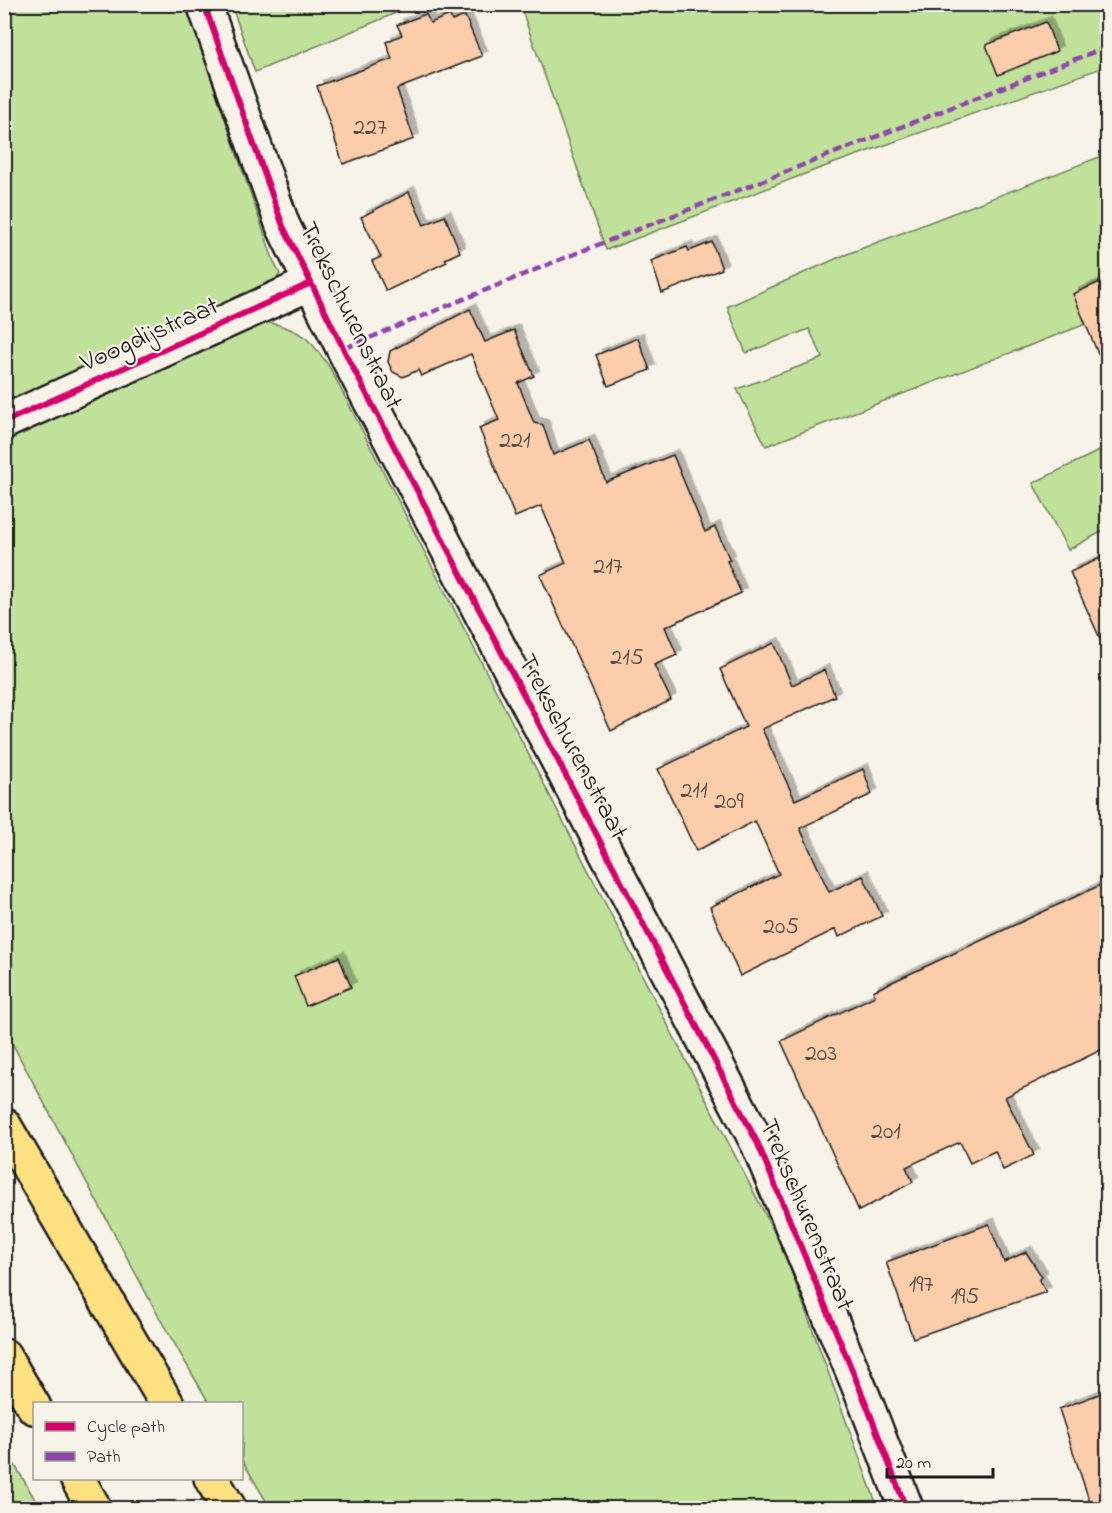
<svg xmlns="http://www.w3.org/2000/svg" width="1112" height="1513" viewBox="0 0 1112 1513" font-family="'Indie Flower',sans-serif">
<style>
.green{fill:#c0e19a;stroke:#6e7e5b;stroke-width:1.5}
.building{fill:#fbcdaa;stroke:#1c1c1c;stroke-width:1.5;filter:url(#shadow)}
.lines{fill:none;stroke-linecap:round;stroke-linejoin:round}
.minor-casing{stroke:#1c1c1c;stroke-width:38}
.motorway-casing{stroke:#1c1c1c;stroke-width:38}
.minor{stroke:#f7f3e8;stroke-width:33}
.motorway{stroke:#fde080;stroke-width:33}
.quiet{stroke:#8e44ad;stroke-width:4.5;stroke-dasharray:9 4.5;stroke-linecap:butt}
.cycleway-casing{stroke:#f7f3e8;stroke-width:10}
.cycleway{stroke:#d6006c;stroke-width:6}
.labels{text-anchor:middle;stroke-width:4.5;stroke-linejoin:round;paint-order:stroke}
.number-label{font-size:24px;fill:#544840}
.street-label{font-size:27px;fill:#1c1c1c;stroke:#f7f3e8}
</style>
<defs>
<filter id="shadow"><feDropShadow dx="5.5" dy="-5.5" stdDeviation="0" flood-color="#0004"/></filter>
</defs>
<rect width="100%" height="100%" fill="#f7f3e8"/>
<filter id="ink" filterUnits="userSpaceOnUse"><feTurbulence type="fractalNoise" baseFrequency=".0167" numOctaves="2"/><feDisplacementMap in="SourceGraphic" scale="12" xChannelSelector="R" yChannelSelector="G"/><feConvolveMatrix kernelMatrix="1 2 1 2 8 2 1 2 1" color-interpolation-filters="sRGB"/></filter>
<g filter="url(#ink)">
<!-- green -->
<g class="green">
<polygon points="231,4 415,4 415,5 255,72"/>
<polygon points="4,5 186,5 274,262 280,274 269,289 4,409"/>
<polygon points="520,5 1107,5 1107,66 818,169 606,250"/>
<polygon points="1107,154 1107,316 766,446 737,389 823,358 809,329 746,353 727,307 842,256"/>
<path d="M266,322c35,7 45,17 64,46l453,881 95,259h-608l-28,-48v-56l-33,-1 -49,-84 -155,-289v-590z"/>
<polygon points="1107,447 1107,529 1068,550 1033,483"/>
<polygon points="4,1448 5,1448 40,1508 5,1508"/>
</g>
<!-- building -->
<g class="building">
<polygon points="426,14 430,23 450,15 452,21 465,16 482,56 397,89 414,139 343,164 317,86 392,59 386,42 402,35 397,25"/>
<polygon points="1046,22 1057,51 998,75 986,45"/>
<polygon points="409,192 424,225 445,216 460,252 445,259 447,262 386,291 372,261 381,257 361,217"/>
<polygon points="712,242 722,269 662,293 651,261 687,247 689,251"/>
<polygon points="1107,279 1107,375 1073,294"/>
<polygon points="470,309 485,342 514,330 534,376 518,383 534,423 543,425 553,455 589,440 606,482 673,455 705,532 715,527 730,560 727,561 741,593 665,627 677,655 654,665 671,700 611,731 540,575 566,563 541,506 515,517 479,428 499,420 471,354 421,376 418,370 403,377 393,372 388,362 390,351"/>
<polygon points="638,338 650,370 608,386 596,355"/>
<polygon points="1107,555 1107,654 1070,572"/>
<polygon points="774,643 792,685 824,670 835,696 762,729 795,800 863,769 872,794 800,828 829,892 863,876 882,916 839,937 836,929 740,976 710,907 779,874 755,821 696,851 658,769 746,727 720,669"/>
<polygon points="1107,882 1107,1047 1005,1097 1034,1155 1003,1170 995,1151 970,1163 960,1142 906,1167 913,1182 859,1211 781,1041 875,996 873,991"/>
<polygon points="339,957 351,987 306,1006 294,976"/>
<polygon points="989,1224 1004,1262 1026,1252 1042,1277 1039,1280 1046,1292 913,1338 886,1262"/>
<polygon points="1107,1391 1107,1509 1092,1509 1059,1409"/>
</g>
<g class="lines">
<defs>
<g id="minor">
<polyline points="204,4 283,226 348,358 758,1144 867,1406 906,1508"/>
<polyline points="4,422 311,283"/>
</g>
<g id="motorway">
<polyline points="4,1125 167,1404"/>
<polyline points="4,1356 34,1407"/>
<polyline points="77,1478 94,1508"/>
<polyline points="211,1478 229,1508"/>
</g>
</defs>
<!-- minor casing -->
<use href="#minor" class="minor-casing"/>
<!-- motorway casing -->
<use href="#motorway" class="motorway-casing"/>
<!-- minor -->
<use href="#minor" class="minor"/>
<!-- motorway -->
<use href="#motorway" class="motorway"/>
<!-- quiet -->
<polyline class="quiet" points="345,348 559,260 1099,50"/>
<defs>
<g id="cycleway">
<polyline points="204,4 283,226 348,358 758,1144 867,1406 906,1508"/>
<polyline points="4,422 311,283"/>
</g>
</defs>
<!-- cycleway casing -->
<use href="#cycleway" class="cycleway-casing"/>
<!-- cycleway -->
<use href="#cycleway" class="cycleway"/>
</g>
</g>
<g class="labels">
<!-- number labels -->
<g class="number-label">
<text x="370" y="134">227</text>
<text x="515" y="447">221</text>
<text x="608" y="573">217</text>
<text x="627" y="664">215</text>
<text x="694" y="797">211</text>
<text x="729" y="808">209</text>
<text x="781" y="933">205</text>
<text x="821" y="1060">203</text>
<text x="886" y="1138">201</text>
<text x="921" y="1291">197</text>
<text x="965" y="1303">195</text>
</g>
<!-- street labels -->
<g class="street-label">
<text transform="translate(352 315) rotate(64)" y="9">Trekschurenstraat</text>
<text transform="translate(149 333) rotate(-24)" y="9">Voogdijstraat</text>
<text transform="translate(574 746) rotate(62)" y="9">Trekschurenstraat</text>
<text transform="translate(808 1214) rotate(67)" y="9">Trekschurenstraat</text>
</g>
</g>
<!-- margin -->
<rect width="1112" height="1513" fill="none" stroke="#f7f3e8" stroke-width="24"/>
<rect x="12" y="12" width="1088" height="1489" fill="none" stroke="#1c1c1c" stroke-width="2" filter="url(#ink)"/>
<!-- legend -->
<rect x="33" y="1402" width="210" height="78" fill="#f7f3e8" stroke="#9f9d96" stroke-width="1.5"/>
<rect x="45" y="1422" width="30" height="9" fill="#d6006c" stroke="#9f9d96" stroke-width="1.5"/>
<text x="87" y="1432" font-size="18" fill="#1c1c1c">Cycle path</text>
<rect x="45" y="1452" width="30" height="9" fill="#8e44ad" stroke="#9f9d96" stroke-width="1.5"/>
<text x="87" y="1462" font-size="18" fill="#1c1c1c">Path</text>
<!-- scale -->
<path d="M887 1468v9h106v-9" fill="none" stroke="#1c1c1c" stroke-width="3"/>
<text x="896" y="1468" font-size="18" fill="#1c1c1c" stroke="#f7f3e8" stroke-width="4.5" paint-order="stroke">20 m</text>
</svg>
